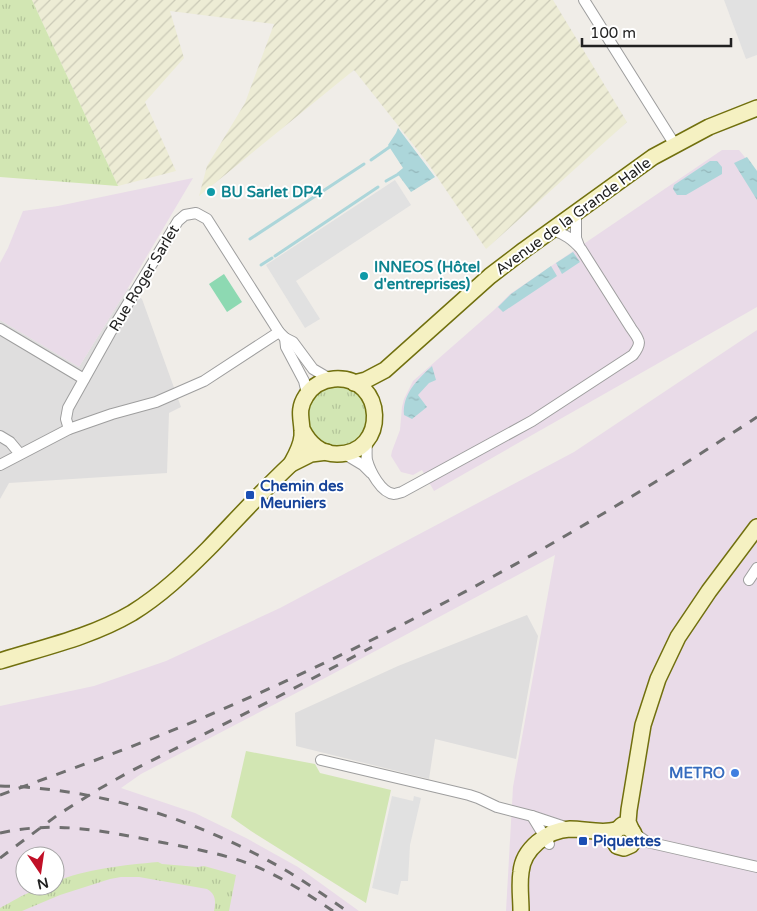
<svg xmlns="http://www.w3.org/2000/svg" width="757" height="911" viewBox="0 0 757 911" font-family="'Varela Round',sans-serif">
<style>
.residential{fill:#dfdede}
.industrial{fill:#e9dbe8;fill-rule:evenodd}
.farmland{fill:url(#farmland-furrows)}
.grass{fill:url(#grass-tufts)}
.garden{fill:#d2e6b3}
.pitch{fill:#8dd9b2}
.parking{fill:#e1e1e1}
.water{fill:url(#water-ripples)}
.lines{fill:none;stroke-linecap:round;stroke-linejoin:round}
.stream{stroke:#acd6da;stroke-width:3}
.street-casing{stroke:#9e9e9e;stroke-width:12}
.secondary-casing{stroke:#71700e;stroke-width:18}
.street{stroke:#fff;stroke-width:10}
.secondary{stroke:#f5f1c2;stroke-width:15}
.rail{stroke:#6f6f6f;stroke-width:3;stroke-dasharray:10 10;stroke-linecap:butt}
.culture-dot{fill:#0f9aa8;stroke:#fff;stroke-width:2}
.transit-dot{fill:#1a4fb4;stroke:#fff;stroke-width:2}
.shop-dot{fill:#3f7fe0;stroke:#fff;stroke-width:2}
.labels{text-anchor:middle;stroke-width:4;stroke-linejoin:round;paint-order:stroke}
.culture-label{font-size:15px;font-weight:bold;fill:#0d838f;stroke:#fff;text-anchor:start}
.street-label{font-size:15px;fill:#212121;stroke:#fff}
.transit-label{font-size:15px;font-weight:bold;fill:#164399;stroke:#fff;text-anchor:start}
.shop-label{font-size:15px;font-weight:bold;fill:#366cbe;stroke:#fff;text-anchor:end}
</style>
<defs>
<pattern id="farmland-furrows" width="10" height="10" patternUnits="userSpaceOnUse" patternTransform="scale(1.25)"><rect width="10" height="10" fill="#edecd5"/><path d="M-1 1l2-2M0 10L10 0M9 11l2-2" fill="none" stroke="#cbcab7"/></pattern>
<pattern id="grass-tufts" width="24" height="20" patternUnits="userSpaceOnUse" patternTransform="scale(1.25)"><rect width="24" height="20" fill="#d2e6b3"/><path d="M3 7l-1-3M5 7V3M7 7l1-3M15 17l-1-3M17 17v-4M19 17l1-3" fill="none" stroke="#b4c59a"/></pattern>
<pattern id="water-ripples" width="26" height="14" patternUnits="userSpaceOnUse" patternTransform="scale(1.25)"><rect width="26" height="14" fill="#acd6da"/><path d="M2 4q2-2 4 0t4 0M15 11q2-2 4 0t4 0" fill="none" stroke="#94b7bb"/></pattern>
</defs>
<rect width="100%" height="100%" fill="#f0ede8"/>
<!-- residential -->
<g class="residential">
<polygon points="128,288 142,299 181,407 169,413 167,473 9,483 0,499 0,320 79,367"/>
<polygon points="527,615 538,636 516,759 435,739 429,779 296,746 295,713 398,666"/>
</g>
<!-- industrial -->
<g class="industrial">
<polygon points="722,150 739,150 757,172 757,307 434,491 422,470 413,475 401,472 391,456 392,451 400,430 402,407 404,399 413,381 494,310 510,294"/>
<polygon points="193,178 128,288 79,367 0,320 0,263 8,248 23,211 58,206"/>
<path d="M757,330v581h-251l7,-124 42,-232 -230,123 -184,96 -20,14 74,25 51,25 52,29 61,44h-359v-205l94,-20 72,-25 114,-53 294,-156zM25,856h30v30h-30z"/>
</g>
<!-- farmland -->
<polygon class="farmland" points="32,0 553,0 627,122 486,249 427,162 354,70 199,196 207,166 245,103 274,24 170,11 184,58 145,102 176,171 118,186"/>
<!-- grass -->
<g class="grass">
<polygon points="0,0 32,0 118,186 0,177"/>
<polygon points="338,386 351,389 357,393 362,398 368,411 365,432 356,442 336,449 317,441 306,423 309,403 318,392 324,389"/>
<path d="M158,862l4,2 36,3 6,-1 32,9 -7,36h-15c2,-9 2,-17 -7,-22l-68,-12h-18l-11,2 -50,16 -38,16h-22v-3c17,-9 36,-22 55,-22v-4c30,-13 70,-17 103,-20z"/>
</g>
<!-- garden -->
<polygon class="garden" points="246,751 315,764 320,773 391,790 366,903 251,831 231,817"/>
<!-- pitch -->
<polygon class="pitch" points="224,274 242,302 227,312 209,284"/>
<!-- parking -->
<g class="parking">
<polygon points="724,0 757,0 757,55 746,59"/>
<polygon points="395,180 411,205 296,281 320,319 305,328 266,265"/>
<polygon points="392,796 413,801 414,796 421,798 410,845 408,881 401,881 398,895 372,888"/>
</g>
<!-- water -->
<g class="water">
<polygon points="398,128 435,177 411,192 397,173 403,168 388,145 396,133"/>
<polygon points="747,157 757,171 757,200 734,163"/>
<polygon points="710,161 717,161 722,167 722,174 686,195 677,195 673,189 674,185"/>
<polygon points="573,252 580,262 562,274 556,263"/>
<polygon points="551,266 557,276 503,312 498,307 511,294"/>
<path d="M432,366l4,14 -7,3 -11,12 9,12 -15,12 -8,-4c-2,-21 14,-36 28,-49z"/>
</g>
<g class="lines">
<!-- stream -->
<g class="stream">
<polyline points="371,160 391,146"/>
<polyline points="386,181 402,172"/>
<polyline points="250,239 364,164"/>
<polyline points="275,256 378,187"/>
<polyline points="261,265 272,258"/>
</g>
<defs>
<g id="street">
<polyline points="584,0 675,145"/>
<polyline points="576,213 576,238 579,246"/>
<polyline points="0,329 84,379"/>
<polyline points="285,338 286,347 304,381 307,394"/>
<polyline points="69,429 66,419 68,408 110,333 178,221 185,215 196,213 207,219 279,332"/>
<polyline points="0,436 10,442 20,454"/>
<path d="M367,440c0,6 -1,14 0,20 3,11 14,33 27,34 1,0 8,-2 8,-2l130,-71 101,-66c10,-13 6,-15 -2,-27l-50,-79c-9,-10 -16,-15 -29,-19"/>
<polyline points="343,453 363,465 371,473"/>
<polyline points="0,465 69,429 112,414 156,402 204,381 279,332 285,338 293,342 313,369 330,379"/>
<polyline points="749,580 757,568"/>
<polyline points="321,760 469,795 478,798 497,807 532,816 568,828"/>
<polyline points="532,816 549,844"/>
<polyline points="634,833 647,842 757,867"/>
</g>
<g id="secondary">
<polyline points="354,383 366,380 385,370 490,276 524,250 653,157 709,127 757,108"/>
<path d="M291,464c5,-9 10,-17 11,-28 1,-15 -6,-25 4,-40 6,-10 17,-16 28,-17 52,-4 55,75 3,75 -17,0 -28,-11 -35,-25"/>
<path d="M0,661c45,-14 91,-24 132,-48 29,-18 52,-40 76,-64 27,-28 54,-58 83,-85l20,-10 16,-2"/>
<path d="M622,825l-7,7 -2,7 4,7 7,2 7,-3 4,-7c-1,-7 -5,-11 -12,-11"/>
<polyline points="631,829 628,822 629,810 643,725 658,679 678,637 709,591 757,527"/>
<path d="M521,911c0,-13 -2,-26 0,-39 2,-23 26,-42 49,-43 15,0 31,5 46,1"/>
</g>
</defs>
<!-- street casing -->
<use href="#street" class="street-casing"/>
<!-- secondary casing -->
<use href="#secondary" class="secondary-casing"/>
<!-- street -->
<use href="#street" class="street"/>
<!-- secondary -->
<use href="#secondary" class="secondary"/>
<!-- rail -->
<g class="rail">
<path d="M0,786c98,2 195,33 280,81 23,13 45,29 67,44"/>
<path d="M0,795c69,-25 139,-50 207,-79 192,-82 376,-184 550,-299"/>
<path d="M0,833c59,-13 108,-1 165,10 35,7 71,13 103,29 23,11 44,25 65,39"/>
<polyline points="0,858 59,814 99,789 129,772 268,702 372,647"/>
</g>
</g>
<!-- markers -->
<g class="culture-dot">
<circle cx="211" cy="192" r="5"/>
<circle cx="364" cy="276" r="5"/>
</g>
<g class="transit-dot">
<rect x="245" y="490" width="10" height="10" rx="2.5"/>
<rect x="578" y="836" width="10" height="10" rx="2.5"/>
</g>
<circle class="shop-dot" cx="735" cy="773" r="5"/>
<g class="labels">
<!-- culture labels -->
<g class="culture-label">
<text x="221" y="197">BU Sarlet DP4</text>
<text x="374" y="272">INNEOS (Hôtel<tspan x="374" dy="17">d'entreprises)</tspan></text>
</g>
<!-- street labels -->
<g class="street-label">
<text transform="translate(573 216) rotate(-36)" y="5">Avenue de la Grande Halle</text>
<text transform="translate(144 278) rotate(-59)" y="5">Rue Roger Sarlet</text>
</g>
<!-- transit labels -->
<g class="transit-label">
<text x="260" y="491">Chemin des<tspan x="260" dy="17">Meuniers</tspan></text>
<text x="593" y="846">Piquettes</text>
</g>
<!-- shop labels -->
<g class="shop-label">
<text x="725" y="778">METRO</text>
</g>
</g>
<!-- north arrow -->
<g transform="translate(40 871) rotate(167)"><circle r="24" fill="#ffffff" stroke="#a6a6a6"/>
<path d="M0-4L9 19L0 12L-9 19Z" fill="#c11027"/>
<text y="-8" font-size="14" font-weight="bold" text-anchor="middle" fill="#212121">N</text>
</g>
<!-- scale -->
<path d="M582 38v8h149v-8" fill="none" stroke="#212121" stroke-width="2.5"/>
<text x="590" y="38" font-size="15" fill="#212121" stroke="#ffffff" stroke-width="4" paint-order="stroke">100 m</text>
</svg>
